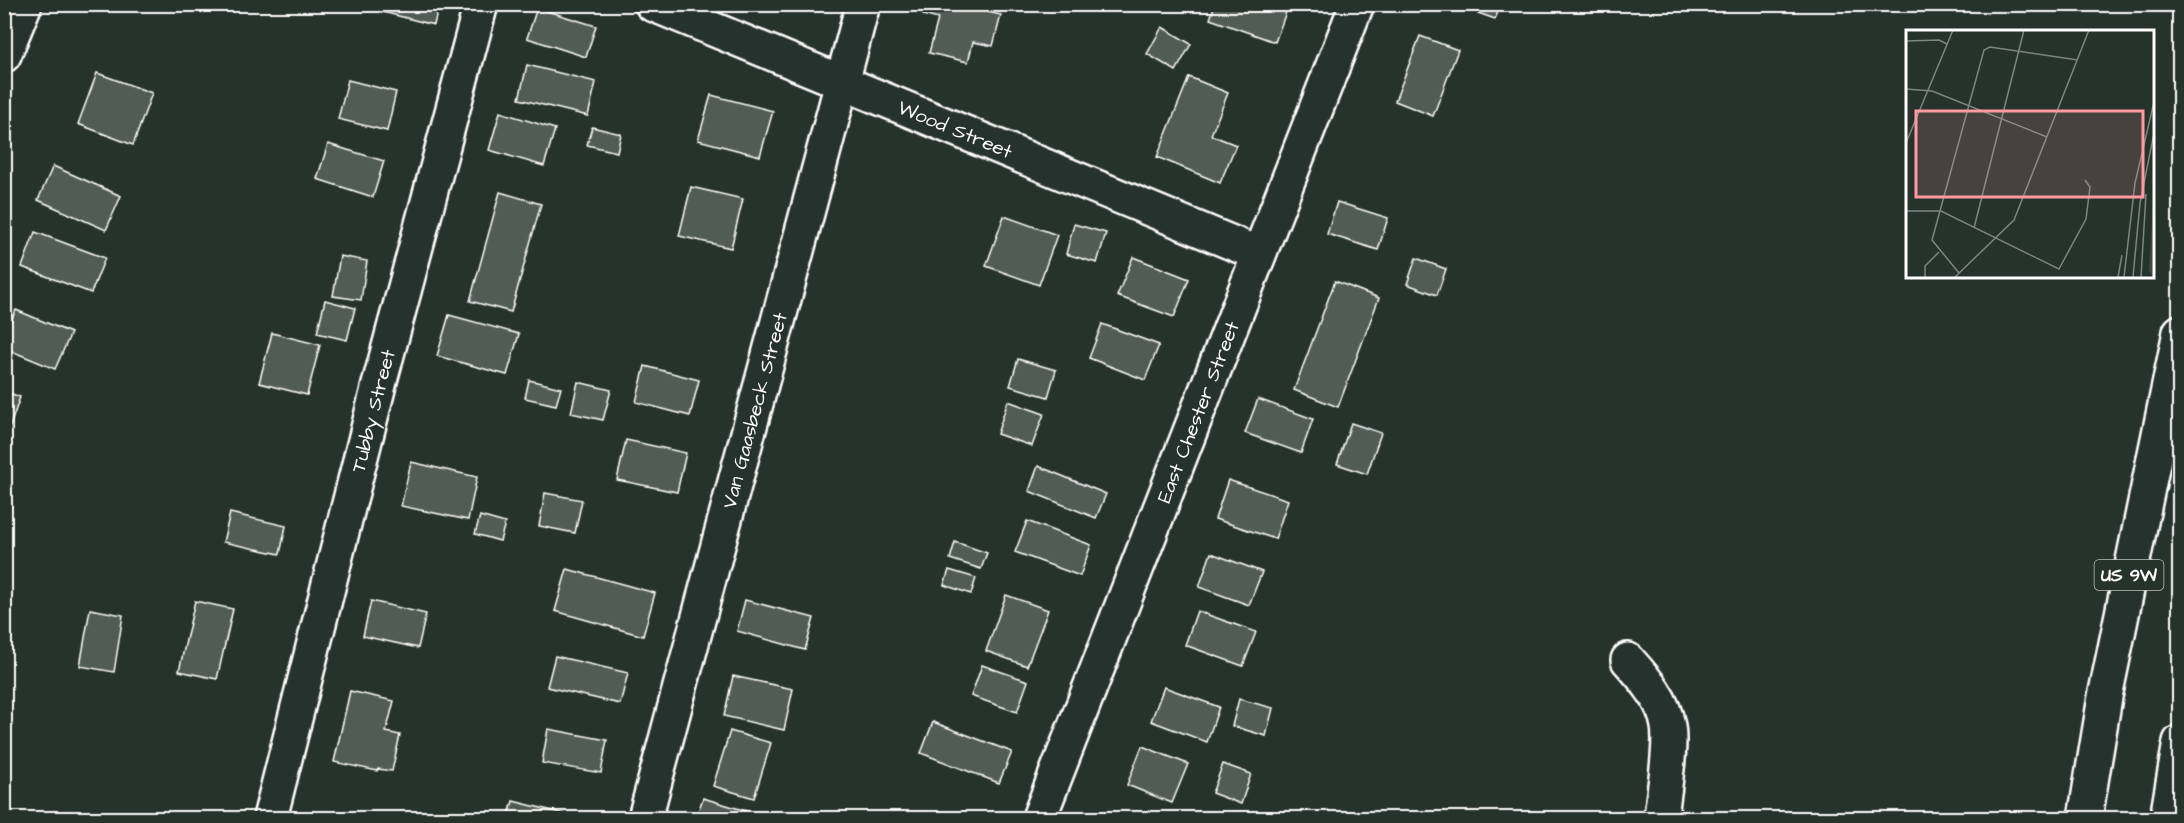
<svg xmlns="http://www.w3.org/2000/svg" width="2184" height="823" viewBox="0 0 2184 823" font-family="'Architects Daughter',sans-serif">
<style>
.building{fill:#515c57;stroke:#fff;stroke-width:1.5}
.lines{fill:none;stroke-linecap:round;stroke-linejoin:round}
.minor-casing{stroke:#fff;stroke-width:38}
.major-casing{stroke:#fff;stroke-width:38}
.minor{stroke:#26332d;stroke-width:33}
.major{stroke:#26332d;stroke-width:33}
.labels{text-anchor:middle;stroke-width:4.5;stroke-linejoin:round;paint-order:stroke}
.shield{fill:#26332d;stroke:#bec2c0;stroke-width:1.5}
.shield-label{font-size:18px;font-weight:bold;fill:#fff}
.street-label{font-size:20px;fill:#fff;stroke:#26332d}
.inset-road{fill:none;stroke:#7d8581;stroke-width:1.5}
.view{fill:#ff9aa2;fill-opacity:0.15;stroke:#ff9aa2;stroke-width:3}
.inset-edge{fill:none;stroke:#fff;stroke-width:3}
</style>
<rect width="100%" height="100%" fill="#26332d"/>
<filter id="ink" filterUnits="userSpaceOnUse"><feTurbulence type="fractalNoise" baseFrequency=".0167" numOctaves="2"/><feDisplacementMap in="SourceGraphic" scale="12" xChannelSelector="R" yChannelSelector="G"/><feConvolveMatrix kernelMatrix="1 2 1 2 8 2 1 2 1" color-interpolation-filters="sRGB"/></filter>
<g filter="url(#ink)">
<!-- building -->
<g class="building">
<polygon points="377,4 439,4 434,25 375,10"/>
<polygon points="926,4 984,4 983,11 1001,15 993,46 973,42 968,62 929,53 938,19 923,15"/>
<polygon points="1215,4 1289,4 1275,42 1210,19"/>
<polygon points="1453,4 1501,4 1495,19"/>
<polygon points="537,8 596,26 586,57 527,38"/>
<polygon points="1162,27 1191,44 1176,71 1147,54"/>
<polygon points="1420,36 1458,50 1433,116 1395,101"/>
<polygon points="527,65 596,82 588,116 519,99"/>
<polygon points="97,73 152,93 133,145 78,124"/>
<polygon points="1189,77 1228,93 1211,135 1236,145 1220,183 1157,157"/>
<polygon points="348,80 396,92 387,131 338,119"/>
<polygon points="711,95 773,111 760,156 698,140"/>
<polygon points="500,112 555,129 544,166 489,150"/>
<polygon points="592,127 621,134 617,152 587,145"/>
<polygon points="328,144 384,161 373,197 317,179"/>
<polygon points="53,166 121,196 106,230 38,200"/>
<polygon points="691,187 743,199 731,248 679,236"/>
<polygon points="500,192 541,204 511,312 470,301"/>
<polygon points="1337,202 1388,218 1378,250 1327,234"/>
<polygon points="1004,216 1057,235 1039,285 986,266"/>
<polygon points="1074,224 1106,233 1097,263 1066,254"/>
<polygon points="35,232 105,258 91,293 22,267"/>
<polygon points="340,256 367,261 361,300 333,296"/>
<polygon points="1133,257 1189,279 1174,317 1117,296"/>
<polygon points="1416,258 1446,269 1437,295 1407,284"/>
<polygon points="1335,281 1379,298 1338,407 1294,390"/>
<polygon points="325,300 355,308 347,340 317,333"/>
<polygon points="16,310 71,333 55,369 4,348 4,336"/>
<polygon points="449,315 519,334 507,375 437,356"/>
<polygon points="1102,324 1159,345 1145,380 1089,358"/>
<polygon points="272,333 320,345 307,395 259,383"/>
<polygon points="1018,359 1056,370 1048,397 1010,386"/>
<polygon points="645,366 699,380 690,416 636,402"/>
<polygon points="529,380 561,388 556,405 525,398"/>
<polygon points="578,382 611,390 603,420 571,413"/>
<polygon points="4,391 20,397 5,441 4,440"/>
<polygon points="1258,399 1313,419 1301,453 1245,433"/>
<polygon points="1008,401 1044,414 1032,446 997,434"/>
<polygon points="1351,423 1381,433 1367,474 1337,464"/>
<polygon points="626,440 686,453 677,492 617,480"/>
<polygon points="411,462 477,477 468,520 401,506"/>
<polygon points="1038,466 1106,494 1096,518 1029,491"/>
<polygon points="1228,480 1288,500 1275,539 1215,519"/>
<polygon points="545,493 582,500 575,533 539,526"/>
<polygon points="4,503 11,503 5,546 4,546"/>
<polygon points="230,513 286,526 280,554 223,542"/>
<polygon points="480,516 505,523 500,541 475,534"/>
<polygon points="1027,521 1091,545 1080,576 1015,552"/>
<polygon points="955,542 987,553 981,569 950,559"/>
<polygon points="1211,553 1262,572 1249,605 1199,587"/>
<polygon points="567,569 655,593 643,636 555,611"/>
<polygon points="949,570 976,578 971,594 944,585"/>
<polygon points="1006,595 1048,610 1027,666 986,651"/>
<polygon points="745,600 814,618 805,650 737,631"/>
<polygon points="195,601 233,609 217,679 179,671"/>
<polygon points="371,601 426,614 418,648 363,636"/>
<polygon points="90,609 123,615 114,672 80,666"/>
<polygon points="1197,611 1256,632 1243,666 1185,645"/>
<polygon points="555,656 628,673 620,704 547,687"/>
<polygon points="982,665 1028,681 1017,712 971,696"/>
<polygon points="733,676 793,689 784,730 724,716"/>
<polygon points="1164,687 1219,707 1207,742 1151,721"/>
<polygon points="350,691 394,701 386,732 400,735 392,771 378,769 377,771 334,762"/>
<polygon points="1239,699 1273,708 1266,736 1232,726"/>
<polygon points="933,722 1012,752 999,783 921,753"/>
<polygon points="548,729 607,740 601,773 542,763"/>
<polygon points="730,731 771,743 754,798 713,786"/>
<polygon points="1142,746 1188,764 1172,803 1127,785"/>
<polygon points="1223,764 1251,774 1241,804 1212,793"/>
<polygon points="703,798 770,818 696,818"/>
<polygon points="513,801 581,818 508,818"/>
<polygon points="143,812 162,818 141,818"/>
</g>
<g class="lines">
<defs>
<g id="minor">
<path id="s1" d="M652,4l607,250"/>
<polyline points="4,55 25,4"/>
<path d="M1628,660c17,19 36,40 40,66 4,23 -5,68 -7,92"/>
<path id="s2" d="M270,818l111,-441 100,-373"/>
<path id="s3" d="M645,818l218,-814"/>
</g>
<g id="major">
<path id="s4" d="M1039,818l318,-814"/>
<polyline points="2085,818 2105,697 2180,332"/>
<polyline points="2167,818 2180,742"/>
</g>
</defs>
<!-- minor casing -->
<use href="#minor" class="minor-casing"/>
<!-- major casing -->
<use href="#major" class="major-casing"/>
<!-- minor -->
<use href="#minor" class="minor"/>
<!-- major -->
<use href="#major" class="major"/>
</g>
</g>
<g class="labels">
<!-- shield labels -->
<rect class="shield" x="2094.5" y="560" width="69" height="30" rx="4.5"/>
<g class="shield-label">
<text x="2129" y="581">US 9W</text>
</g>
<!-- street labels -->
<g class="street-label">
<text dy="7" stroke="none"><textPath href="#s1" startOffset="328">Wood Street</textPath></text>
<text dy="7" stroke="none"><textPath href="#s2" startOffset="420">Tubby Street</textPath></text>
<text dy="7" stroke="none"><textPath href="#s3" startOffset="422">Van Gaasbeck Street</textPath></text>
<text dy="7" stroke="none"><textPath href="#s4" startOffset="436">East Chester Street</textPath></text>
</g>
</g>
<!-- overview -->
<g transform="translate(1906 30)">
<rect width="248" height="248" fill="#26332d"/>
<path d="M247,173l1,74h-2l-3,-7z" fill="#3e4944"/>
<path class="inset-road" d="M0,11l33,-1 8,4M0,59l26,2 115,46M0,113l47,-113M0,181h35l118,58 27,-50 4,-32 -5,-7M68,198l50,-198M53,243l-27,-33 52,-190 6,-3 88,13M19,247v-11l14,-14M49,247l59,-57 75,-190M212,247l4,-22M218,247l11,-94 19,-81M227,247l7,-74 14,-70M235,247l5,-83"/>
<path class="view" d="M10,81h227v86h-227z"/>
<rect width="248" height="248" class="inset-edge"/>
</g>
<!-- margin -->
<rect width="2184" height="823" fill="none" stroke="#26332d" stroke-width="24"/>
<rect x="12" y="12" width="2160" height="799" fill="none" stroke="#fff" stroke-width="2" filter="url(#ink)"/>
</svg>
